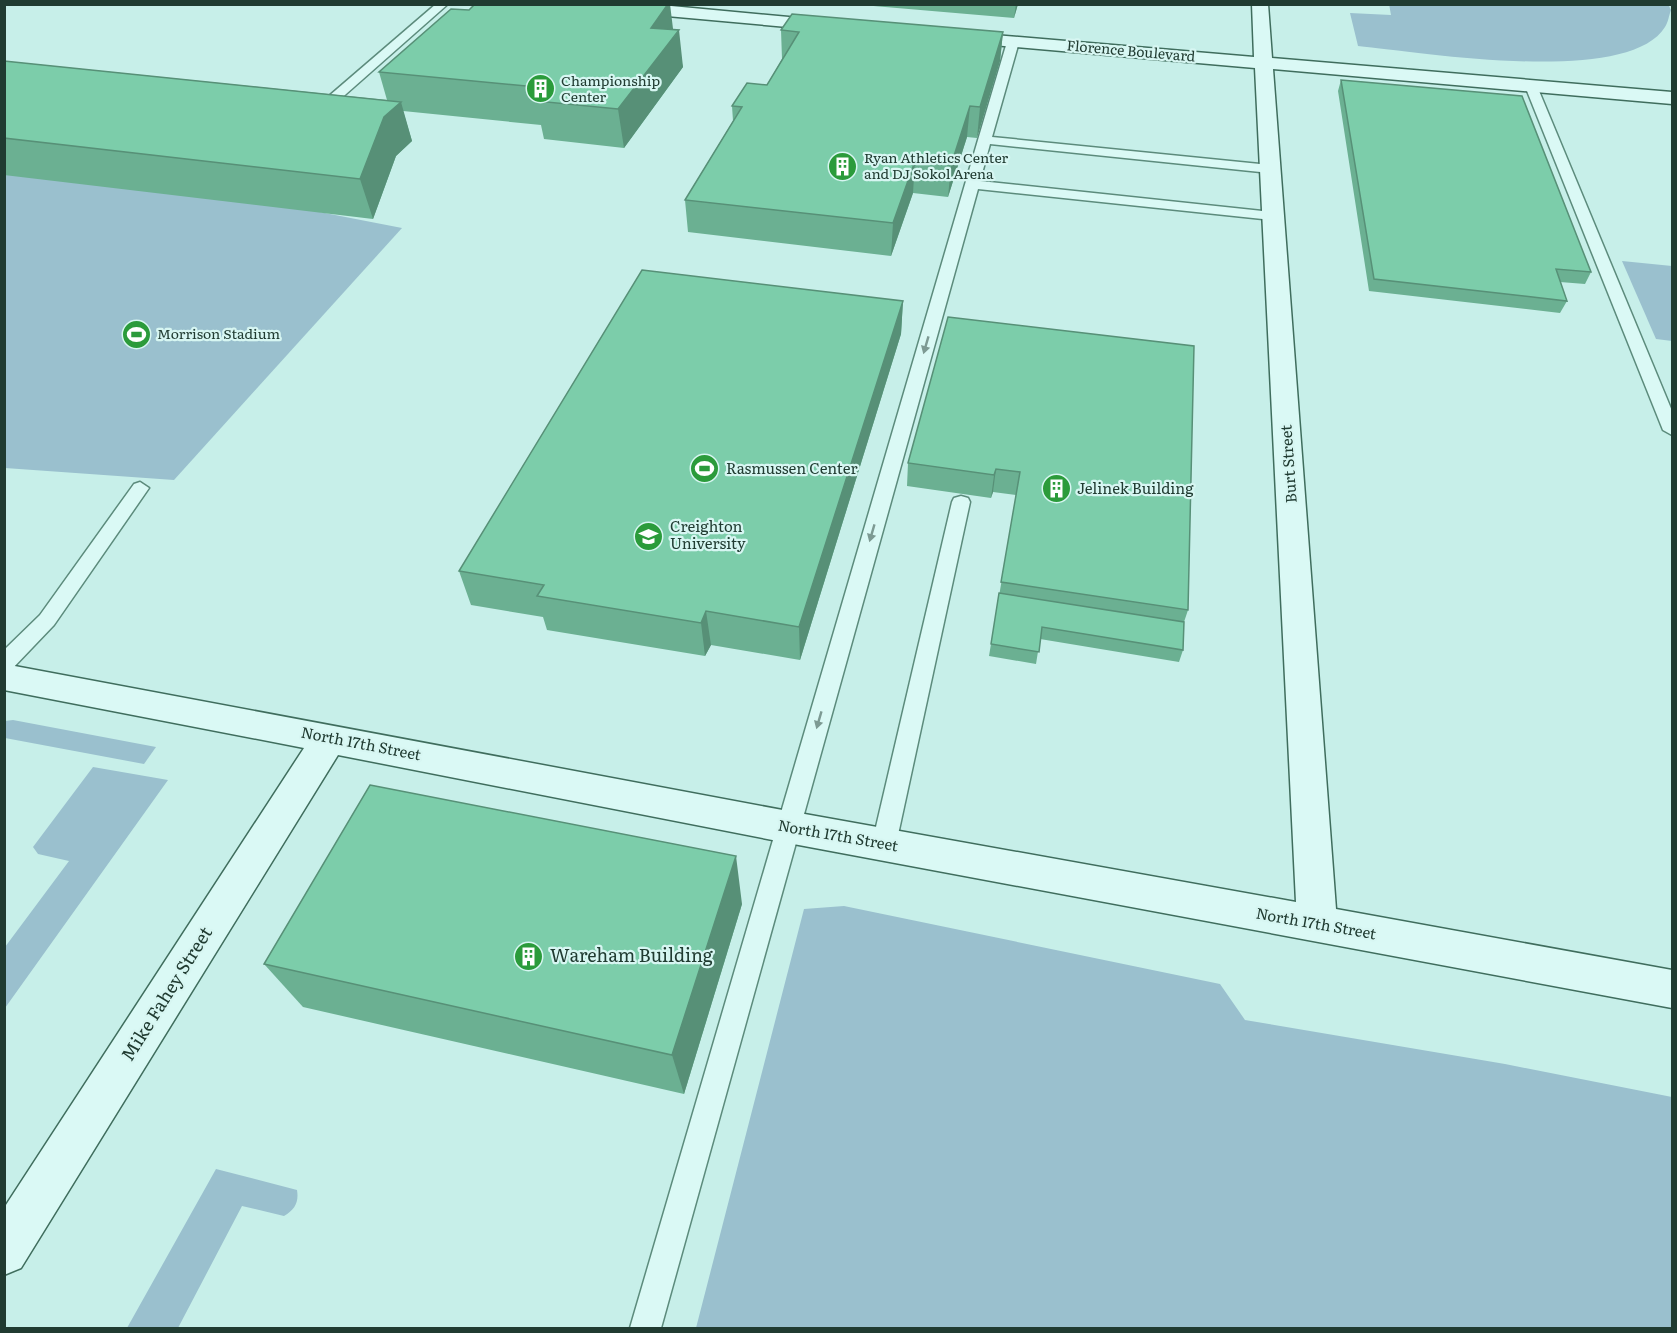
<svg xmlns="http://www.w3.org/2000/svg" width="1677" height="1333" viewBox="0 0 1677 1333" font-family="Literata,serif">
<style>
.green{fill:#9ac0ce}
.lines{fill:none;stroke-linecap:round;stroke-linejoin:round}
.lane-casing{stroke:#5c8b7c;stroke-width:3}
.secondary-casing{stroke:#3f6d5d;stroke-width:3}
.lane{fill:#daf9f5;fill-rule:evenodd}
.secondary{fill:#daf9f5;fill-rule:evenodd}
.wall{fill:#6bb092}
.shaded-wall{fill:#579077}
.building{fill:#7ccdaa;stroke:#579077;stroke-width:1.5}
.oneway{fill:#7d9a93}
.labels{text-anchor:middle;stroke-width:4.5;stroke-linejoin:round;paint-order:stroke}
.far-street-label{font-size:14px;fill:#203b31;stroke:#d7f6f2}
.far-poi-label{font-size:14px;fill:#203b31;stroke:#d7f6f2;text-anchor:start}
.street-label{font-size:15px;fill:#203b31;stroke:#d7f6f2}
.poi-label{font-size:15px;fill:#203b31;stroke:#d7f6f2;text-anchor:start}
.near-poi-label{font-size:18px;fill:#203b31;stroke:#d7f6f2;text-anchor:start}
.near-street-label{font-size:18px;fill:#203b31;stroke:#d7f6f2}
</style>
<rect width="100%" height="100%" fill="#c7efe9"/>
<!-- green -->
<g class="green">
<path d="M1389,4h279l3,6c-2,5 -3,13 -6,17 -37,60 -245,25 -307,19l-8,-33 41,2z"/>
<polygon points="5,173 243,197 402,228 174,480 5,468"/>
<polygon points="1622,261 1672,266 1672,341 1656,339"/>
<polygon points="13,720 156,747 144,764 5,738 5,721"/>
<polygon points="93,767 168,780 5,1008 5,947 69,861 38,854 33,847"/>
<polygon points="844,906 1220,984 1245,1020 1505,1064 1672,1097 1672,1328 696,1328 804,909"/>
<path d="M216,1169l81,21c2,12 -2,20 -13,26l-42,-10 -64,122h-51z"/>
</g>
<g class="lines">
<defs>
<g id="lane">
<polygon points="436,4 448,4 337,102 329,102 329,96"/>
<polygon points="1013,39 1019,42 992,137 1270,165 1277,169 1270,173 990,144 980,181 1272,212 1279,216 1272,220 978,189 661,1328 630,1328 978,140 1007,42"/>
<polygon points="1531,82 1537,86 1672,411 1672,435 1663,430 1525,86"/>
<polygon points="140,482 149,488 54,625 11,670 4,672 4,650 40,615 134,484"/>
<polygon points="961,496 968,498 970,502 896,844 892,851 884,854 876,851 872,844 952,502 954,498"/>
</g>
<g id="secondary">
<polygon points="581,4 650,4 832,21 841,26 832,31 589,9"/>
<polygon points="1252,4 1268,4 1272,58 1672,92 1672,104 1273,69 1336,909 1672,970 1672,1008 788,843 338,755 21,1268 4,1275 4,1208 304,748 4,690 4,664 788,811 1296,902 1255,68 959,42 950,37 959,32 1254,57"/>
</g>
</defs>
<!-- lane casing -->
<use href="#lane" class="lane-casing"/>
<!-- secondary casing -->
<use href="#secondary" class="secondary-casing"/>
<!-- lane -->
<use href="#lane" class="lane"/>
<!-- secondary -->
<use href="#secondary" class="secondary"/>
</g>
<!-- wall -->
<g class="wall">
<polygon points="850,4 1018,4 1014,18"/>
<polygon points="673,30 683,67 624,148 544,139 541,125 403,111 412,141 396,156 373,219 4,175 4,61 387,100 379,72"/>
<polygon points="781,30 1003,32 1000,61 977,138 967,137 948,197 913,193 891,256 688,232 685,200 733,121 732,106 767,85 782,59"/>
<polygon points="1341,80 1591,272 1585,284 1560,282 1567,301 1560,313 1369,291 1338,91"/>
<polygon points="903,301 901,334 800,660 711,645 705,656 547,630 543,617 471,605 459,571"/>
<polygon points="948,317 1188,610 1184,622 1183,650 1179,662 1040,639 1036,664 989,656 1016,495 993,492 991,498 907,486 908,463"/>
<polygon points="742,904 684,1094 303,1007 264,964"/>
</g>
<!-- shaded-wall -->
<g class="shaded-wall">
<polygon points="668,4 670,4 674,37 679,30 683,67 624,148 618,109 651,28"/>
<polygon points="1016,4 1018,4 1014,18"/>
<polygon points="1003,32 1000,61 977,138 980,107"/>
<polygon points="401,102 412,141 396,156 373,219 360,179 384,117"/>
<polygon points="970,106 967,137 948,197 951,165"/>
<polygon points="915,161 913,193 891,256 893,223"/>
<polygon points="903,301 901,334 800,660 799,627"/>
<polygon points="996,469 993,492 991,498 994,475"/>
<polygon points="706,611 711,645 705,656 701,623"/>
<polygon points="736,856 742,904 684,1094 672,1055"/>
</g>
<!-- building -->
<g class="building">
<polygon points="475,4 668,4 651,28 679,30 618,109 536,101 548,88 379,72 451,9 469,10"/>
<polygon points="792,14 1003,32 980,107 970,106 951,165 915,161 893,223 685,200 742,107 732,106 747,83 767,85 799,32 781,30"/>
<polygon points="4,61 401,102 384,117 360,179 4,138"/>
<polygon points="1341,80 1522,96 1591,272 1556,269 1567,301 1374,279"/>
<polygon points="642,270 903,301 799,627 706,611 701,623 537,596 544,585 459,571"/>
<polygon points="948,317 1194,346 1188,610 1001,582 1020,472 996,469 994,475 908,463"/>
<polygon points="999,593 1184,622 1183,650 1042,627 1039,652 991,644"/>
<polygon points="370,785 736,856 672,1055 264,964"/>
</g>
<!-- one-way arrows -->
<defs><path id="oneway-solid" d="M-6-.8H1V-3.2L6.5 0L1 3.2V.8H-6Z" transform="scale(1.5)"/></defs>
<g class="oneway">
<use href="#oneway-solid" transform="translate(926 345) rotate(106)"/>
<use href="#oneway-solid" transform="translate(872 533) rotate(106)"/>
<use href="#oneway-solid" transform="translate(819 720) rotate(106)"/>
</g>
<!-- icons -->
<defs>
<symbol id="building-disc" viewBox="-11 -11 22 22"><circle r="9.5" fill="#2b9b3b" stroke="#d7f6f2"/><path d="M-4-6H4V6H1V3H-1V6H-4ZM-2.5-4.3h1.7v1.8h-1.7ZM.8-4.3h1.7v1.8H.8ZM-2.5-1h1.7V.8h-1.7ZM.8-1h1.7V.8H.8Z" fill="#fff"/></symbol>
<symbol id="stadium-disc" viewBox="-11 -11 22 22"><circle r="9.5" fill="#2b9b3b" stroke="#d7f6f2"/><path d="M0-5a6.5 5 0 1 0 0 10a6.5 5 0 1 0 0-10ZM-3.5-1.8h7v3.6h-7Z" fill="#fff"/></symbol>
<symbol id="university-disc" viewBox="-11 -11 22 22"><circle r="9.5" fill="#2b9b3b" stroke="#d7f6f2"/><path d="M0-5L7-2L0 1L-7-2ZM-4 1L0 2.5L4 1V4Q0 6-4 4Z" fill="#fff"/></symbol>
</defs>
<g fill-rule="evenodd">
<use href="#building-disc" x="524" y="72" width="33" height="33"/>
<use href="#building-disc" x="826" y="150" width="33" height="33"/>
<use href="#stadium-disc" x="120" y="318" width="33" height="33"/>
<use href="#stadium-disc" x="688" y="452" width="33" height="33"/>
<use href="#building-disc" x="1040" y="472" width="33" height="33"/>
<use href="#university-disc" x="632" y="520" width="33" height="33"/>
<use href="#building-disc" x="512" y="940" width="33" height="33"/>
</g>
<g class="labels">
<!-- far-street labels -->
<g class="far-street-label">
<text transform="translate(1131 51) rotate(5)" y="5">Florence Boulevard</text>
</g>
<!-- far-poi labels -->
<g class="far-poi-label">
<text x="561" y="86">Championship<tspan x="561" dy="16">Center</tspan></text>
<text x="864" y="163">Ryan Athletics Center<tspan x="864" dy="16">and DJ Sokol Arena</tspan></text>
<text x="157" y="339">Morrison Stadium</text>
</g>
<!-- street labels -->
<g class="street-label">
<text transform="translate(1289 464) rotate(-94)" y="5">Burt Street</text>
<text transform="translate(361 744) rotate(11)" y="5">North 17th Street</text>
<text transform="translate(838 836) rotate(10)" y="5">North 17th Street</text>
<text transform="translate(1316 924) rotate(10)" y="5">North 17th Street</text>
</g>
<!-- poi labels -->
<g class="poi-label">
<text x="726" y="474">Rasmussen Center</text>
<text x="1077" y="494">Jelinek Building</text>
<text x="670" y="532">Creighton<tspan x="670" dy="17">University</tspan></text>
</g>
<!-- near-poi labels -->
<g class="near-poi-label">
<text x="550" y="962">Wareham Building</text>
</g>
<!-- near-street labels -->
<g class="near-street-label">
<text transform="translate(167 994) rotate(-58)" y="6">Mike Fahey Street</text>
</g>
</g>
<!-- border -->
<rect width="1677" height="1333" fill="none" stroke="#203b31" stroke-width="12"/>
</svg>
